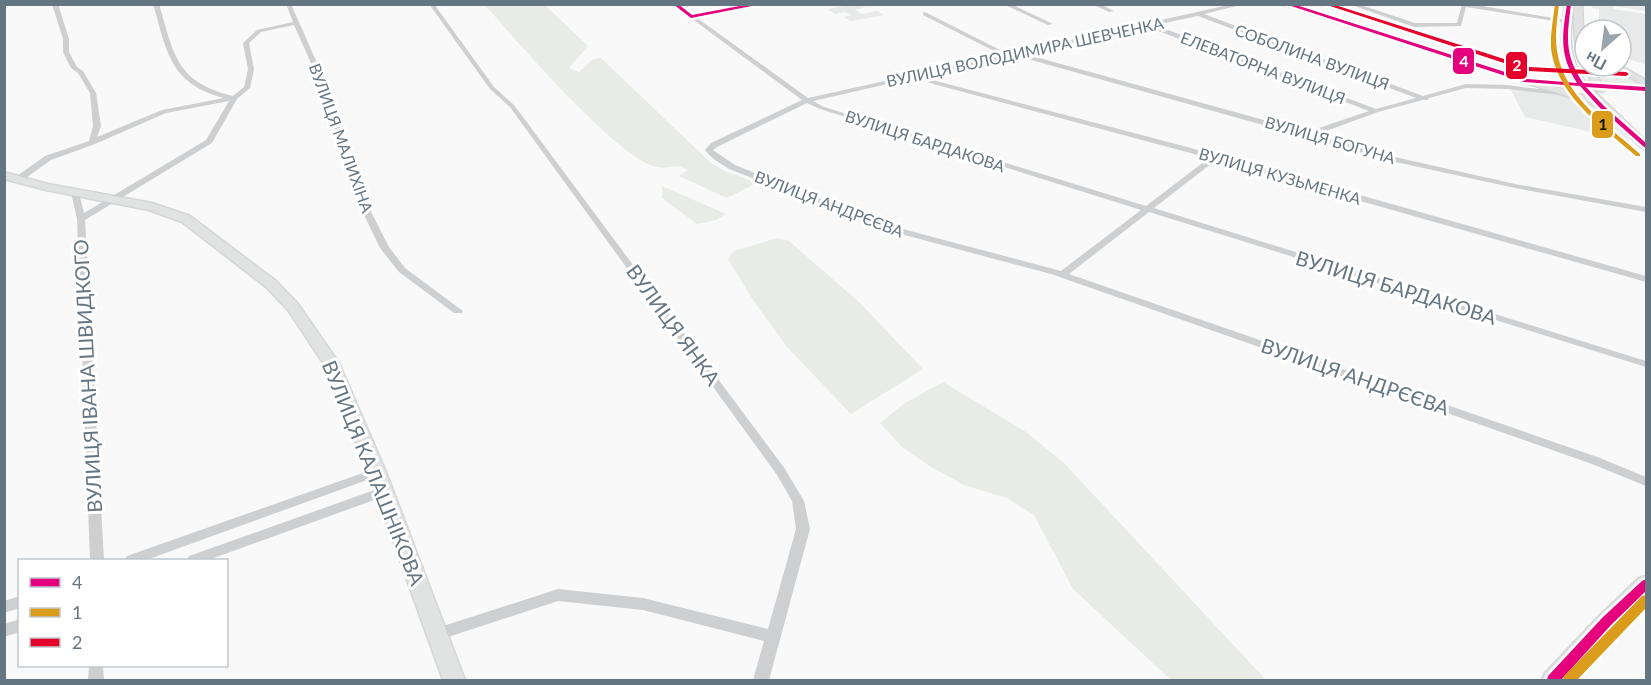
<svg xmlns="http://www.w3.org/2000/svg" width="1651" height="685" viewBox="0 0 1651 685" font-family="Lato,sans-serif">
<style>
.built{fill:#e8e9e9}
.green{fill:#e8ebe6}
.lines{fill:none;stroke-linecap:round;stroke-linejoin:round}
.secondary-casing{stroke:#d5d6d7;stroke-width:3}
.street{fill:#cecfd0;fill-rule:evenodd}
.secondary{fill:#e1e2e2;fill-rule:evenodd}
.bus-1-casing{stroke:#fff;stroke-width:5}
.bus-2-casing{stroke:#fff;stroke-width:5}
.bus-3-casing{stroke:#fff;stroke-width:5}
.bus-1{fill:#e5007d;fill-rule:evenodd}
.bus-2{fill:#da9c1a;fill-rule:evenodd}
.bus-3{fill:#e4002b;fill-rule:evenodd}
.labels{text-anchor:middle;stroke-width:6;stroke-linejoin:round;paint-order:stroke}
.far-street-label{font-size:16px;fill:#657683;stroke:#fff}
.street-label{font-size:20px;fill:#657683;stroke:#fff}
.line-badge{stroke:#fff;stroke-width:2}
.badge-label{font-size:16px;text-anchor:middle;font-weight:bold;fill:#fff}
.pale-badge-label{font-size:16px;text-anchor:middle;font-weight:bold;fill:#111}
</style>
<rect width="100%" height="100%" fill="#f9f9f9"/>
<!-- built -->
<g class="built">
<polygon points="849,5 866,7 855,10 862,14 877,11 884,15 851,21 844,17 852,15 845,12 835,14 827,9"/>
<polygon points="1592,5 1646,5 1646,11 1613,6 1613,9 1646,14 1646,65 1621,56 1621,30 1599,30 1599,9 1592,8"/>
<polygon points="1511,90 1545,90 1592,104 1631,141 1525,117"/>
</g>
<!-- green -->
<g class="green">
<path d="M485,5h60l43,41 -19,22 10,4 14,-13 8,-1 110,105 14,8 32,12 -30,15 -48,-22 9,-6c-17,-8 -18,0 -31,-3 -39,-8 -142,-128 -172,-162z"/>
<polygon points="1592,66 1609,66 1646,87 1604,82"/>
<polygon points="662,186 726,214 716,220 697,224 662,198"/>
<polygon points="777,238 789,241 859,302 923,369 851,414 787,347 753,300 728,259 734,251"/>
<polygon points="943,382 1026,432 1064,463 1266,680 1171,680 1073,589 1034,515 1007,498 964,485 931,467 902,447 880,423 905,403"/>
</g>
<g class="lines">
<defs>
<g id="secondary">
<path d="M1281,4h13l294,93 -8,-10 -8,-3 4,-2c-18,-26 -15,-48 -11,-78h8c-3,30 -6,53 12,78h7c-19,-27 -18,-45 -18,-78h8l3,62h5l12,17 44,3v6l-39,-3 -5,3 -11,-4 55,53v8l-4,-1 -45,-42z"/>
<polygon points="1609,66 1621,66 1646,80 1646,86"/>
<polygon points="4,172 48,184 152,203 190,216 276,281 298,304 339,363 386,472 465,680 443,680 368,472 323,363 288,310 266,287 182,222 149,210 46,190 4,179"/>
<polygon points="1646,576 1646,596 1614,627 1567,680 1542,680 1545,673 1600,615 1639,578"/>
</g>
</defs>
<!-- secondary casing -->
<use href="#secondary" class="secondary-casing"/>
<!-- street -->
<g class="street">
<path d="M52,4h6l11,35v13l8,15 6,4 13,22 5,33 -4,11 65,-27 62,-12c-54,-14 -57,-46 -71,-94h6c15,51 17,78 74,92l11,-9 4,-18 -5,-26 14,-13 36,-8 -7,-18h5l34,77 37,113 27,53 16,21 58,43 -1,2h-8l-55,-41 -19,-24 -26,-54 -35,-113 -25,-56 -33,7 -12,11 5,26 -4,19 -13,11 -25,44 -127,77 19,340h-14l-13,-341 -6,-26 4,-2 4,2 5,20 122,-73 23,-39 -63,12 -71,31 -44,16 -31,22h-6v-4l31,-22 44,-15 4,-15 -3,-33 -12,-20 -7,-5 -8,-16v-13z"/>
<polygon points="429,4 434,4 494,87 514,105 785,469 804,501 810,529 769,680 753,680 764,641 643,610 558,601 439,640 434,639 432,634 434,629 558,589 643,598 768,629 796,529 792,501 777,475 510,107 490,89"/>
<path d="M672,4h6l15,11 58,-11h14l-68,14 111,80 194,-43 -79,-40v-2l2,-1 83,42 225,-50h12l-41,10 219,82 43,-12 41,1 56,7 1,1 -3,2 -54,-6 -41,-1 -37,10 -1,2h-5l-45,12 -63,23 80,22 120,27 131,23v5l-131,-24 -124,-27 -374,-105 -96,21 308,81 417,118v6l-430,-122 -62,48 492,153v6l-497,-155 -80,62 531,184 46,19v9l-54,-22 -541,-190 -173,-46 -149,-59c-9,-6 -17,-10 -24,-19l6,-7 91,-43zM1198,16l218,82 -40,11 -221,-84zM1148,27l221,84 -62,21 -282,-78zM914,78l1,1 294,79 -63,48 -322,-99 -11,-6zM807,103l13,6 321,101 -80,61 -177,-47 -149,-59 -22,-15 4,-3z"/>
<polygon points="1003,4 1011,4 1053,24 1048,25"/>
<polygon points="1092,4 1100,4 1114,11 1109,12"/>
<polygon points="1349,4 1358,4 1415,23 1457,23 1462,4 1471,4 1570,21 1567,23 1466,7 1461,26 1414,27"/>
<polygon points="377,468 381,469 383,472 381,475 146,560 125,560 127,556"/>
<polygon points="383,487 388,489 389,492 388,495 208,560 187,560 189,556"/>
<polygon points="20,596 20,608 4,613 4,601"/>
<polygon points="20,619 20,632 4,637 4,624"/>
<polygon points="89,666 103,666 104,680 88,680"/>
</g>
<!-- secondary -->
<use href="#secondary" class="secondary"/>
<defs>
<g id="bus-1">
<polygon points="673,4 678,4 692,15 750,4 762,4 691,18"/>
<path d="M1285,4h8l234,75 50,4c-18,-28 -15,-47 -10,-79h4c-4,34 -7,50 12,79l63,4v4l-60,-4 18,19 42,37v5l-2,-1 -44,-39 -20,-22 -56,-4z"/>
<polygon points="1646,579 1646,591 1611,625 1561,680 1547,680 1548,676 1603,617 1642,581"/>
</g>
<g id="bus-2">
<path d="M1555,4h4c-2,17 -5,35 -1,52 9,43 51,70 82,98v2h-4c-32,-28 -75,-57 -84,-101 -3,-16 1,-34 3,-51z"/>
<polygon points="1646,595 1646,608 1577,680 1563,680 1564,676 1642,596"/>
</g>
<polygon id="bus-3" points="1324,4 1332,4 1529,67 1626,72 1629,74 1626,76 1528,71"/>
</defs>
<!-- bus-1 casing -->
<use href="#bus-1" class="bus-1-casing"/>
<!-- bus-2 casing -->
<use href="#bus-2" class="bus-2-casing"/>
<!-- bus-3 casing -->
<use href="#bus-3" class="bus-3-casing"/>
<!-- bus-1 -->
<use href="#bus-1" class="bus-1"/>
<!-- bus-2 -->
<use href="#bus-2" class="bus-2"/>
<!-- bus-3 -->
<use href="#bus-3" class="bus-3"/>
</g>
<g class="labels">
<!-- far-street labels -->
<g class="far-street-label">
<text transform="translate(1025 52) rotate(-12)" y="6">ВУЛИЦЯ ВОЛОДИМИРА ШЕВЧЕНКА</text>
<text transform="translate(1312 57) rotate(20)" y="6">СОБОЛИНА ВУЛИЦЯ</text>
<text transform="translate(1263 68) rotate(21)" y="6">ЕЛЕВАТОРНА ВУЛИЦЯ</text>
<text transform="translate(341 138) rotate(70)" y="6">ВУЛИЦЯ МАЛИХІНА</text>
<text transform="translate(1330 140) rotate(16)" y="6">ВУЛИЦЯ БОГУНА</text>
<text transform="translate(925 141) rotate(18)" y="6">ВУЛИЦЯ БАРДАКОВА</text>
<text transform="translate(1280 176) rotate(16)" y="6">ВУЛИЦЯ КУЗЬМЕНКА</text>
<text transform="translate(829 204) rotate(21)" y="6">ВУЛИЦЯ АНДРЄЄВА</text>
</g>
<!-- street labels -->
<g class="street-label">
<text transform="translate(1396 288) rotate(17)" y="7">ВУЛИЦЯ БАРДАКОВА</text>
<text transform="translate(673 325) rotate(54)" y="7">ВУЛИЦЯ ЯНКА</text>
<text transform="translate(88 376) rotate(-93)" y="7">ВУЛИЦЯ ІВАНА ШВИДКОГО</text>
<text transform="translate(1355 377) rotate(19)" y="7">ВУЛИЦЯ АНДРЄЄВА</text>
<text transform="translate(373 473) rotate(68)" y="7">ВУЛИЦЯ КАЛАШНІКОВА</text>
</g>
</g>
<g class="line-badge">
<rect x="1452" y="47" width="23" height="28" rx="6" fill="#e5007d"/>
<rect x="1505" y="51" width="23" height="29" rx="6" fill="#e4002b"/>
<rect x="1591" y="110" width="23" height="29" rx="6" fill="#da9c1a"/>
</g>
<g class="badge-label">
<text x="1464" y="67">4</text>
<text x="1517" y="71">2</text>
</g>
<g class="pale-badge-label">
<text x="1603" y="130">1</text>
</g>
<!-- border -->
<rect width="1651" height="685" fill="none" stroke="#657683" stroke-width="12"/>
<!-- legend -->
<rect x="18" y="559" width="210" height="108" fill="#ffffff" stroke="#c1c8cd" stroke-width="1.5"/>
<rect x="30" y="578" width="30" height="9" fill="#e5007d" stroke="#c1c8cd" stroke-width="1.5"/>
<text x="72" y="589" font-size="18" fill="#657683">4</text>
<rect x="30" y="608" width="30" height="9" fill="#da9c1a" stroke="#c1c8cd" stroke-width="1.5"/>
<text x="72" y="619" font-size="18" fill="#657683">1</text>
<rect x="30" y="638" width="30" height="9" fill="#e4002b" stroke="#c1c8cd" stroke-width="1.5"/>
<text x="72" y="649" font-size="18" fill="#657683">2</text>
<!-- north arrow -->
<g transform="translate(1603 48) rotate(208)"><circle r="28" fill="#ffffff" stroke="#c1c8cd" stroke-width="1.5"/>
<path d="M0-4.5L10 22L0 15L-10 22Z" fill="#99a4ac"/>
<text y="-9" font-size="16" font-weight="bold" text-anchor="middle" fill="#657683">Пн</text>
</g>
</svg>
